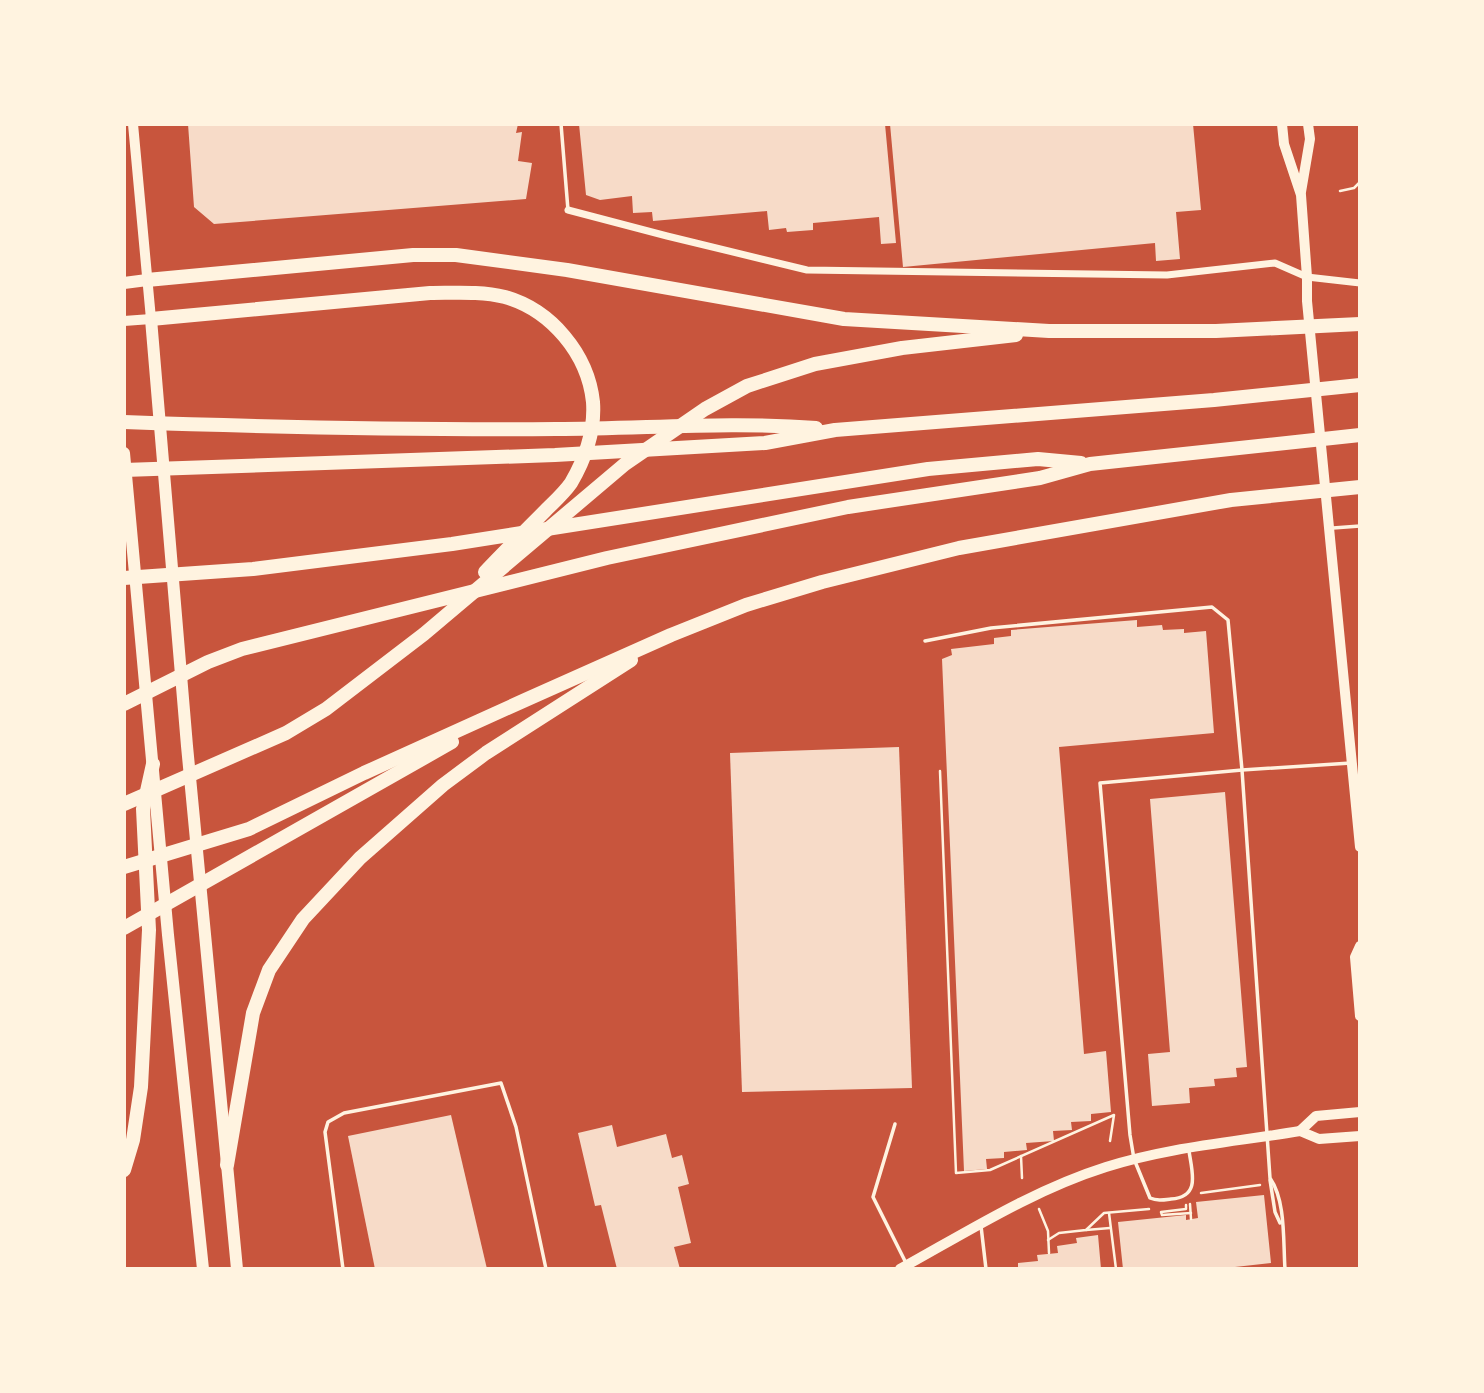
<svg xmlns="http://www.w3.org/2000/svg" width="1484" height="1393" viewBox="0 0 1484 1393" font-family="'Fira Sans',sans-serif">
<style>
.building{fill:#f7dbc8}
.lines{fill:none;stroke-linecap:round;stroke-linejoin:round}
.path{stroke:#fff3e0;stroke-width:2.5}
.service{stroke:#fff3e0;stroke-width:3.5}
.minor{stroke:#fff3e0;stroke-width:7}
.secondary{stroke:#fff3e0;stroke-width:10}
.primary{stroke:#fff3e0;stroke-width:12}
.motorway{stroke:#fff3e0;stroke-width:14}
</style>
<rect width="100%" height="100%" fill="#c8553d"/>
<!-- building -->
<g class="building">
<polygon points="188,124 518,124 516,133 522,132 518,161 532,163 526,199 214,224 194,207"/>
<polygon points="579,124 885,124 896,243 881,244 879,217 813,223 813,230 787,232 786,228 769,230 767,211 653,221 652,212 633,213 632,196 600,200 586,195"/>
<polygon points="890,124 1193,124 1201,210 1176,212 1180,259 1156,261 1155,243 903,267"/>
<polygon points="1137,620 1137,627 1162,625 1163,630 1184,629 1184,633 1206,631 1214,733 1059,747 1084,1054 1106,1051 1111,1112 1091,1114 1091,1121 1071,1122 1072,1130 1053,1131 1054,1141 1026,1143 1027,1150 1004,1152 1004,1158 986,1159 987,1169 964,1171 942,659 952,655 951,649 994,644 994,638 1011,636 1011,630"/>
<polygon points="899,747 912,1088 742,1092 730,753"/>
<polygon points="1225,792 1247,1067 1236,1068 1237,1077 1214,1079 1215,1086 1189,1088 1190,1103 1152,1106 1148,1054 1170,1052 1150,799"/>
<polygon points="451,1115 487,1269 375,1269 348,1136"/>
<polygon points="612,1125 617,1147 666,1134 672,1158 682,1155 689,1184 678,1187 691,1243 674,1247 680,1269 617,1269 601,1205 595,1206 578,1133"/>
<polygon points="1264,1195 1271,1263 1217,1269 1123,1269 1118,1222 1186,1215 1186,1220 1198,1218 1196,1202"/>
<polygon points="1098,1235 1101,1269 1018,1269 1018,1263 1038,1261 1037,1255 1058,1253 1057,1246 1077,1243 1076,1238"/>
</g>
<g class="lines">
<!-- path -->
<g class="path">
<polyline points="1340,191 1354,188 1360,182"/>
<polyline points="940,771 956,1173 990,1170 1114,1115 1110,1141"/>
<polyline points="1021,1156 1022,1178"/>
<polyline points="1201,1193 1260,1185"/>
<polyline points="1190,1204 1191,1219"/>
<polyline points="1186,1205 1186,1209 1161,1212 1162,1215 1191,1213"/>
<polyline points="1039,1209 1048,1231 1049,1253"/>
<polyline points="1109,1213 1116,1269"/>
<polyline points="1086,1230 1110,1228"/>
<polyline points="1048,1240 1059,1233 1086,1230 1104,1213 1149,1209"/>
</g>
<!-- service -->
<g class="service">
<polyline points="561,124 568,210"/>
<polyline points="1333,528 1360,526"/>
<path d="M925,641l66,-13 221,-21 16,13 14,150 28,408c16,23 13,63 15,91"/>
<polyline points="895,1124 873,1197 906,1263"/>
<path d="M1189,1151c3,21 12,46 -18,48 -8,1 -14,2 -21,-1l-16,-39 -4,-24 -30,-352 142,-13 109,-7"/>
<polyline points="1270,1180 1275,1212 1280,1223"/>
<polyline points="981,1226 986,1269"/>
<polyline points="343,1269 325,1132 328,1122 344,1113 501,1083 516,1127 546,1269"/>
</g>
<!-- minor -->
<polyline class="minor" points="568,210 667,236 807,270 1167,275 1275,263 1307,277 1360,283"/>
<!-- secondary -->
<g class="secondary">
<polyline points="1282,124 1284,144 1301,195 1307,277 1307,301 1360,847"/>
<polyline points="1301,192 1310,139 1308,124"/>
<polyline points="124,321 151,319 133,124"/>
<polyline points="1360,946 1355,957 1360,1016"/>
<polyline points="1300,1131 1316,1116 1360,1112"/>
<path d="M900,1269c67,-37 133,-79 206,-102 63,-20 129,-25 194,-36l19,8 41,-3"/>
</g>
<!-- primary -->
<g class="primary">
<polyline points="124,283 147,280"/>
<polyline points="151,319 187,746 237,1269"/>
<polyline points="124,453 168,935 203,1269"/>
</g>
<!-- motorway -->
<g class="motorway">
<polyline points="147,280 413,255 456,255 567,270 844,319 1049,331 1216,331 1360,324"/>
<path d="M151,319l279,-26c25,0 51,-2 75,4 46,13 83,57 88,105 2,28 -8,57 -22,81 -7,10 -17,19 -26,28 -20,20 -40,40 -60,61"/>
<path d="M124,422c144,5 288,8 432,7 87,0 173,-8 260,-1"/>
<polyline points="124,470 555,455 765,443 835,430 1214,400 1360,385"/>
<polyline points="124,578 253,569 452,544 928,469 1038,459 1081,463"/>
<polyline points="124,704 208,662 242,649 607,558 848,507 1040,478 1090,464 1360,435"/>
<polyline points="124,804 286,733 326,709 424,634 625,464 705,409 747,386 815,364 902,348 1016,335"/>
<polyline points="124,867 249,829 364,773 523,701 671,635 746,605 822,582 959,548 1231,500 1360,487"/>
<polyline points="124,928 452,742"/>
<polyline points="227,1165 253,1013 269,970 303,919 360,858 443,785 486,753 631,660"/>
<polyline points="124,1170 133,1140 141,1087 149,930 143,809 153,764"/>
</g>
</g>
<!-- border -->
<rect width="1484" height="1393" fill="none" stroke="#fff3e0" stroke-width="252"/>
</svg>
